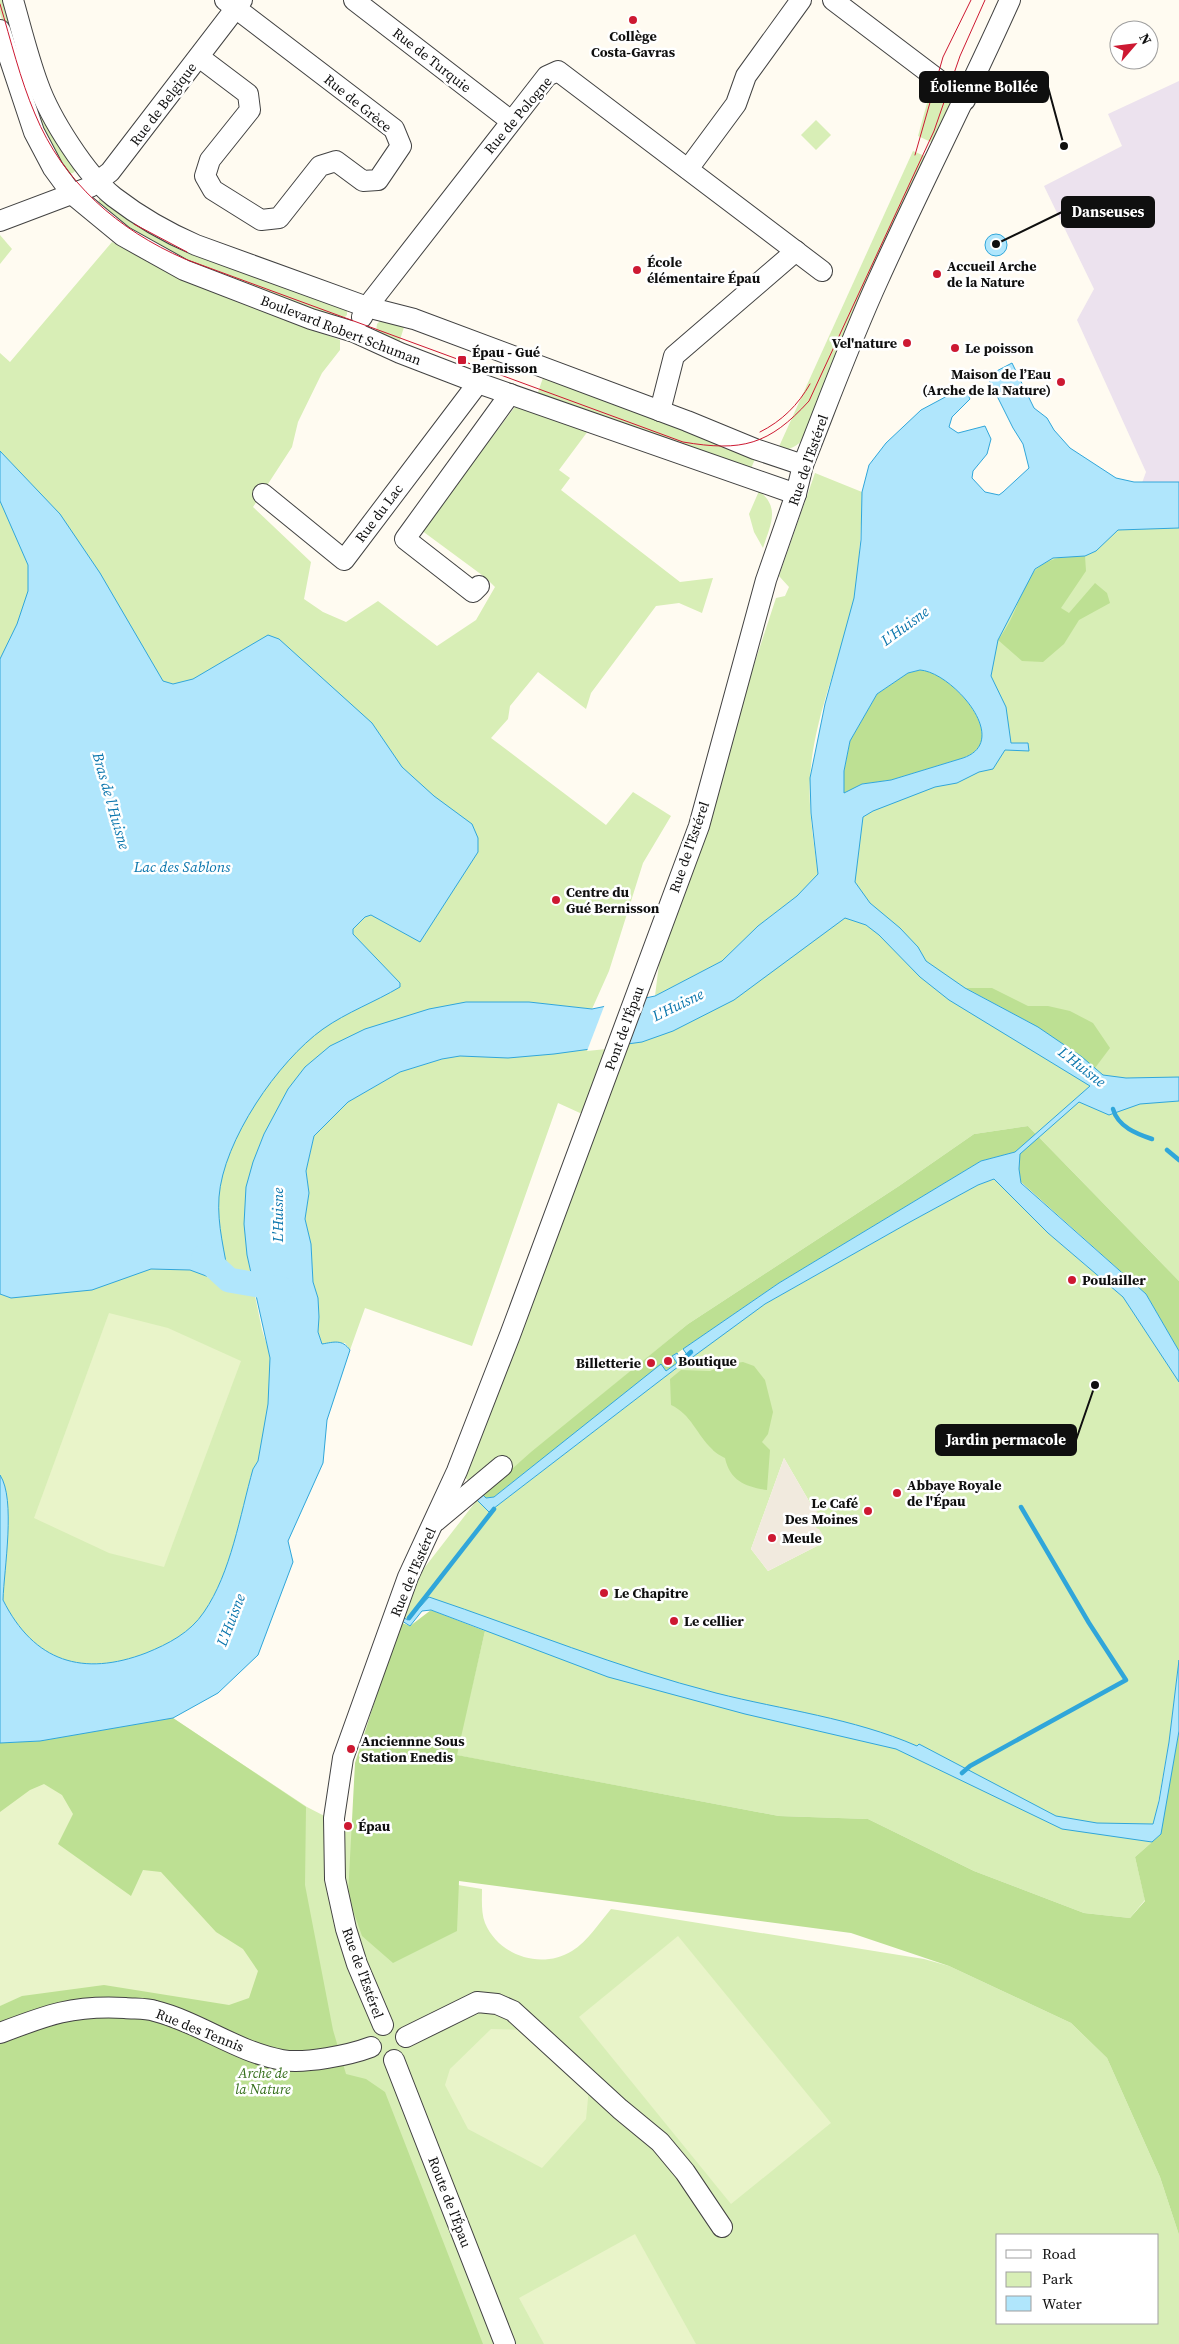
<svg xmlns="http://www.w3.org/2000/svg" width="1179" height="2344" viewBox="0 0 1179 2344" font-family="'Source Serif 4',serif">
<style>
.industrial{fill:#ece2ee}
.green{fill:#d8eeb6;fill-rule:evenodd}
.forest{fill:#bde093}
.pitch{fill:#e9f4c9}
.plaza{fill:#f1eade}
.water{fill:#b0e6fc;stroke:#30a6da;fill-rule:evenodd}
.pier{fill:#fffbf1}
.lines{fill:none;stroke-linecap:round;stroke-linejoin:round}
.stream{stroke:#30a6da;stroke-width:4.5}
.river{stroke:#b0e6fc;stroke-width:25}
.minor-casing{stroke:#424242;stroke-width:22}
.minor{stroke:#fff;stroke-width:20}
.tram{stroke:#cd1932;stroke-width:1}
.poi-dot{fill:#cd1932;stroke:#fff;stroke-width:2}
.labels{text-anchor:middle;stroke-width:5;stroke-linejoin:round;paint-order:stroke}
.poi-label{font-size:14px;font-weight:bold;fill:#0f0f0f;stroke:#fff;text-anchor:start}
.street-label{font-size:14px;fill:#0f0f0f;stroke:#fff}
.park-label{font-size:14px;font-style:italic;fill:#326d18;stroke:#fff}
.water-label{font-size:15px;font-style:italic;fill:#0b76ad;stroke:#fff}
.leader{fill:none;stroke:#0f0f0f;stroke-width:2}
.callout-dot{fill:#0f0f0f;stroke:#fff;stroke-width:2}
.callout{fill:#0f0f0f;stroke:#0f0f0f;stroke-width:2}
.callout-label{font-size:15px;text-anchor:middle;font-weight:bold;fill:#fff}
</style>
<rect width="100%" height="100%" fill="#fffbf1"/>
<!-- industrial -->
<polygon class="industrial" points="1179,81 1179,482 1142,483 1146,472 1077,320 1094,289 1044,186 1122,146 1108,114"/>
<!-- green -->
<g class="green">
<polygon points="0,0 10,0 77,169 73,173 68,174 31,115 0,13"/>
<polygon points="932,85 950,101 950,104 933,143 918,136"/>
<polygon points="816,120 831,135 816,150 801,135"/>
<path d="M913,151l14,6 -121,279c-8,10 -16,14 -29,15z"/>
<polygon points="103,197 347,307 347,315 340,321 154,248 98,207 99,199"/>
<polygon points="0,235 12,249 0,264"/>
<path d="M112,242l70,38 158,60v10l-18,23 -24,49 -6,25 -39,60 58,55 -7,37 19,13 23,10 32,-21 59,45 39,-26 19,-33 -9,-9 -65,-48 100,-131 70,28 -32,43 11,8 -9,12 119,92 33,-4 -11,35 -23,-10 -23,3 -65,87 -5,16 -48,-37 -28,34 -2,13 -17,19 115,87 27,-33 38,24 -28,47 -34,108 -17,38 -63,-7h-63l-202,132c-31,75 -18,116 -3,191 2,11 8,22 9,33 3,34 -6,70 -12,103l-5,8c-13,46 -22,104 -49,143 -14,21 -36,32 -58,41 -63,24 -112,9 -143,-53 1,-31 13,-101 -3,-125v-1122l10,9z"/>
<polygon points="381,320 405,324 398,346 376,332 377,324"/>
<polygon points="544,375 757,454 750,471 536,398"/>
<path d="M815,473l47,19c-1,35 -2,71 -8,106 -12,60 -41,119 -44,181 -2,31 4,63 8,95l-21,22 -39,30 -36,35 -67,35 6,-48 115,-350 9,-2 4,-9 -10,-11z"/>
<path d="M759,491c22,17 11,34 4,57l-9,-16 -5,-18z"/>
<polygon points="1179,503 1179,1281 1028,1126 974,1134 899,1186 688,1324 483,1493 457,1471 591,1118 558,1103 472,1346 365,1308 350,1350 345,1343 322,1345 318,1331 319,1317 318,1298 313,1282 311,1244 305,1219 309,1193 306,1171 314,1136 348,1102 400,1072 442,1059 650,1020 821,901 848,815 981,759 967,676 1014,548"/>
<path d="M994,1179l54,54 75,64 56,85v278l-10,82 -14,78 5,15 -25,22 10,43 -15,18 -46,-5 -110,-42 -106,-52 -89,-3 -323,-61 29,-124 -56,-34 -22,23 -7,-4 18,-40 59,-76 12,12 194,-149 82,-59 145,-82 68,-37zM784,1458l29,50h2l3,15 -2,5 8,10 -2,1 1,3 -6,4 -49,25 -17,-22z"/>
<path d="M173,1718l134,89 151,78 24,4c0,10 -1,24 3,34 14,33 56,47 87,28 16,-10 27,-28 39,-42l313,50 25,7 122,57 36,35 53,119 19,58v109h-1179v-601zM998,2235h160v88h-160z"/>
</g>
<!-- forest -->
<g class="forest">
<path d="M1085,556l1,15 -25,37 8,5 26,-30 12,10 3,10 -31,17 -15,24 -21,18 -21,-1 -24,-21c33,-43 17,-86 87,-84z"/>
<path d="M920,670c32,2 93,71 43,88l-72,22 -29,4 -18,10v-23l6,-30 27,-47 31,-21z"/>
<polygon points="966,988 992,988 1028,1006 1048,1006 1070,1011 1093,1023 1110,1048 1095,1068 1038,1027"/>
<polygon points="1028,1126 1179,1281 1179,1351 1146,1294 1021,1182 1015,1152 981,1161 779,1283 673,1356 677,1363 666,1371 661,1365 494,1497 486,1498 483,1495 531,1452 688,1324 899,1186 974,1134"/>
<path d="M743,1362l11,4 11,14 8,32 -5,22 -6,8 8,8 -3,40c-21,-3 -37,-9 -42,-32 -4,-2 -10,-5 -13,-9 -15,-14 -21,-35 -41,-44l-1,-26 11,-9 29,1 13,-6z"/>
<polygon points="431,1610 485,1631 457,1755 779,1816 868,1819 974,1871 1084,1913 1130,1918 1145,1901 1135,1857 1160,1835 1179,1731 1179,2235 1160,2177 1107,2058 1071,2023 949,1966 851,1933 459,1881 457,1931 393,1963 362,1936 348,1896 355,1763 400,1622 410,1626"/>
<polygon points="173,1718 306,1807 305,1885 333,2030 346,2074 366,2079 385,2092 483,2344 0,2344 0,1743 40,1741"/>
</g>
<!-- pitch -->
<g class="pitch">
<polygon points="109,1313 168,1328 241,1361 164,1567 109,1553 34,1518"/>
<polygon points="44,1784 62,1795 73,1814 58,1844 131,1896 143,1870 161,1872 216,1932 243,1949 258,1971 249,1998 229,2005 104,1985 22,1996 0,2006 0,1812 30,1790"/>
<polygon points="678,1936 831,2123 731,2204 579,2017"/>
<polygon points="491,2029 523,2030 589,2088 586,2119 542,2168 468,2129 445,2085 450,2069"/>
<polygon points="635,2234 696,2344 544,2344 519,2298"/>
</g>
<!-- plaza -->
<polygon class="plaza" points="784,1458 813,1508 815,1508 824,1523 820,1525 816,1524 816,1528 819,1529 824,1537 822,1539 823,1542 817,1546 768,1571 751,1549"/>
<!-- water -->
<g class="water">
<circle cx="996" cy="245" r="11"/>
<path d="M1012,363l22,45 13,10 7,12 16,18 46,30 18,4h45v46l-61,2 -22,21 -11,5 -32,2 -18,11 -37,71 -7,36 15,31 5,36h17l1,8 -24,-1 -12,19 -14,3 -22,11 -22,4 -62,24 -10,6 -8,65 15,21 30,25 18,19 8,14 39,27 73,39 44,30 21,18 23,3 53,-1v24l-39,3 -31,11 -30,-13 -59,52 -1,15 2,14 125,111 33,57v31l-56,-85 -75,-64 -54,-54 -16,6 -68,37 -145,82 -75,55 -7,-10 96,-66 202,-122 34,-9 75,-66 -141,-86 -29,-23 -41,-42 -13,-10 -21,-7 -111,82 -61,31 -31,11 -88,12 -46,4 -48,-2 -18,3 -42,13 -52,30 -34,34 -8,35 3,22 -4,26 6,25 2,38 5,16 1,19 -1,15 4,12c12,-2 20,-5 28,6l-23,70 -4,43 -35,78 5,21 -35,93 -40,38 -45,25 -133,23 -40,2v-268c16,24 4,94 3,125 31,62 80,77 143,53 22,-9 44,-20 58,-41 27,-39 36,-97 49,-143l5,-8 10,-57 2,-46 -23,-103 -3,-31 2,-37 7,-25 11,-28 24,-45 17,-22 25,-21 35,-17 64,-20 37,-7h63l63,7 63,-13 67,-35 36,-35 39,-30 21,-22 -7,-61 -1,-35 15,-74 29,-106 7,-58 1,-48 7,-27 17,-22 35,-33 43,-23 6,12 -18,18 -3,10 9,6 27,-7 6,13 -4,15 -14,17 -1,7 13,14 14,3 4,-3 26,-24 -6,-24 -10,-16 -26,-52zM920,670c32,2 93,71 43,88l-72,22 -29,4 -18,9v-22l6,-30 27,-47 31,-21z"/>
<path d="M0,451l60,63 40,59 63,108 10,3 20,-5 75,-44 11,4 93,84 30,44 32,29 38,28 6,14v14l-58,90 -49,-27 -6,2 -12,12v5l47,49v4c-25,15 -53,25 -77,42 -45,32 -100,112 -104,168 -2,29 6,55 10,83l-4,3 -35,-13 -39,-1 -59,21 -81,8 -11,-4v-635l17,-35 11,-33v-26l-28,-64z"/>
<polygon points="677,1353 683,1363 489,1512 477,1500 483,1495 486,1498 494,1497 661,1364 666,1371 677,1363 672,1356"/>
<path d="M429,1597c95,32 189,71 287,96 67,17 137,25 201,53l2,-2 137,72 41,7 56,1 6,-23 10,-59 10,-82v71l-18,103 -9,8 -90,-13 -166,-80 -151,-35 -137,-37 -177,-67 -9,1 -12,15 -11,-7 1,-3 8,4z"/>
</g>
<!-- pier -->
<polygon class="pier" points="629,1000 626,1047 587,1051 605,1004"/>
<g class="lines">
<!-- stream -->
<g class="stream">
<path d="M1113,1109c5,18 24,25 39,30"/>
<polyline points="1167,1150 1179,1160"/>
<polyline points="679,1363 691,1352"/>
<polyline points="409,1618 494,1509"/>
<polyline points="962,1773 970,1766 1126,1680 1089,1623 1021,1507"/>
</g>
<!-- river -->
<polyline class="river" points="204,1257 229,1280 281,1289"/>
<defs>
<g id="minor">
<path d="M13,0c8,28 15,57 25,84 12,34 48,91 76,113 26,20 52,35 82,48l171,62 47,12 273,102 68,28 48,16"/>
<polyline points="354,0 511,121"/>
<polyline points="833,0 965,100"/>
<polyline points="0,30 34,132 53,168 72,194 123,236 184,270 311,319 354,332 400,353 478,383 796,494"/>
<polyline points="199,57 248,94 250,110 210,160 205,176 213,190 261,220 279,218 320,166 336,161 363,181 378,180 401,146 394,129 225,0"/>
<polyline points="688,169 736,104 746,76 801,0"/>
<polyline points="0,221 90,187 110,172 242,0"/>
<polyline points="362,317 367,307 547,76 558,71 822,271"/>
<polyline points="660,411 674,356 796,251"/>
<polyline points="263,494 344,560 478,383"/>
<polyline points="479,586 473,592 405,539 510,394"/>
<polyline points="436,1521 502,1466"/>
<path d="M383,2025l-26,-61 -11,-35 -11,-50 -1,-61 9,-60 65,-181 49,-106 53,-136 189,-509 67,-246 30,-86 7,-29c25,-63 48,-126 76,-187 42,-93 89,-184 131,-278"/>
<path d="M0,2033c47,-18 73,-28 125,-25 9,1 21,0 30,3 44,11 82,41 127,49 23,4 68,-5 89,-13"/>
<polyline points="406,2037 477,2002 497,2004 513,2011 620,2109 660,2142 685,2172 722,2227"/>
<polyline points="394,2060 505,2344"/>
</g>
</defs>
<!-- minor casing -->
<use href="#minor" class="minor-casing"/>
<!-- minor -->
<use href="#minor" class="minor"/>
<!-- tram -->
<g class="tram">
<path d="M0,4c11,37 20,75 35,110 28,68 83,116 150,145l498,183c59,10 86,3 126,-41l125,-270 26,-75 25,-56"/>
<polyline points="915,155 943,57 971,0"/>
<polyline points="134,224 187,252"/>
<path d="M760,432c22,-11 38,-27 50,-48"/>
</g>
</g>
<!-- markers -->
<g class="poi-dot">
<circle cx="633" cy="20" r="5"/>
<circle cx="637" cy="270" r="5"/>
<circle cx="937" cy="274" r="5"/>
<circle cx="907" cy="343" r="5"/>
<circle cx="955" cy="348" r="5"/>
<rect x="457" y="355" width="10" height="10" rx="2.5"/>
<circle cx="1061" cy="382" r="5"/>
<circle cx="556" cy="900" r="5"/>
<circle cx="1072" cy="1280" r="5"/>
<circle cx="668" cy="1361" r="5"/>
<circle cx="651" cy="1363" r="5"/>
<circle cx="897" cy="1493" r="5"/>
<circle cx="868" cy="1511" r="5"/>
<circle cx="772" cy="1538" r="5"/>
<circle cx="604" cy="1593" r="5"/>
<circle cx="674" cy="1621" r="5"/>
<circle cx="351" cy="1749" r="5"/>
<circle cx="348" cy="1826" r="5"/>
</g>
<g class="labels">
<!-- poi labels -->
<g class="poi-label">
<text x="633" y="41" text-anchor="middle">Collège<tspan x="633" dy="16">Costa-Gavras</tspan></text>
<text x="647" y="267">École<tspan x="647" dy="16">élémentaire Épau</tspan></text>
<text x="947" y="271">Accueil Arche<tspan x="947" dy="16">de la Nature</tspan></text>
<text x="897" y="348" text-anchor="end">Vel'nature</text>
<text x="965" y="353">Le poisson</text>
<text x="472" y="357">Épau - Gué<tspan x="472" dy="16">Bernisson</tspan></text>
<text x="1051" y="379" text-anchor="end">Maison de l’Eau<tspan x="1051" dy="16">(Arche de la Nature)</tspan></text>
<text x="566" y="897">Centre du<tspan x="566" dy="16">Gué Bernisson</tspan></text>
<text x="1082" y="1285">Poulailler</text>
<text x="678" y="1366">Boutique</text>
<text x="641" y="1368" text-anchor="end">Billetterie</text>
<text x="907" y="1490">Abbaye Royale<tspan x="907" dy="16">de l'Épau</tspan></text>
<text x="858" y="1508" text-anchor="end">Le Café<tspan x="858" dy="16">Des Moines</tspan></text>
<text x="782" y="1543">Meule</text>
<text x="614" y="1598">Le Chapitre</text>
<text x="684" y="1626">Le cellier</text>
<text x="361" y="1746">Anciennne Sous<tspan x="361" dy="16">Station Enedis</tspan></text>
<text x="358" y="1831">Épau</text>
</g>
<!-- street labels -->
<g class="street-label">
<text transform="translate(432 60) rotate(38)" y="5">Rue de Turquie</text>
<text transform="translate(358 103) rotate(39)" y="5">Rue de Grèce</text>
<text transform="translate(163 104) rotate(-53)" y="5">Rue de Belgique</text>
<text transform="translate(518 115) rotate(-50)" y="5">Rue de Pologne</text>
<text transform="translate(341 330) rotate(21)" y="5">Boulevard Robert Schuman</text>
<text transform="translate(808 460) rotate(-71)" y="5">Rue de l'Estérel</text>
<text transform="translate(379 513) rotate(-53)" y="5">Rue du Lac</text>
<text transform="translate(689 847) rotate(-71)" y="5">Rue de l'Estérel</text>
<text transform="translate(624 1028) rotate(-70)" y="5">Pont de l'Épau</text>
<text transform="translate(413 1572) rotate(-67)" y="5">Rue de l'Estérel</text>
<text transform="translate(363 1973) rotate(70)" y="5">Rue de l'Estérel</text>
<text transform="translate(200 2030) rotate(22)" y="5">Rue des Tennis</text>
<text transform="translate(450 2202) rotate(69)" y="5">Route de l'Épau</text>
</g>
<!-- park labels -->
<g class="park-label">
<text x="263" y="2078">Arche de<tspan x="263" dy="16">la Nature</tspan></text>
</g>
<!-- water labels -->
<g class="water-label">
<text transform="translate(905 626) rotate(-36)" y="5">L'Huisne</text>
<text transform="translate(111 801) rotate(74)" y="5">Bras de l'Huisne</text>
<text x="182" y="872">Lac des Sablons</text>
<text transform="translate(678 1005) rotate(-26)" y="5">L'Huisne</text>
<text transform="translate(1082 1067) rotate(38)" y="5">L'Huisne</text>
<text transform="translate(278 1215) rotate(-90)" y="5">L'Huisne</text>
<text transform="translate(231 1620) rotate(-69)" y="5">L'Huisne</text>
</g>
</g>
<!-- callouts -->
<path class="leader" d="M1064 146L1048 87M996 244L1062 212M1095 1385L1076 1440"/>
<g class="callout-dot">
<circle cx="1064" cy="146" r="5"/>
<circle cx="996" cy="244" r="5"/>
<circle cx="1095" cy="1385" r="5"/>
</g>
<g class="callout">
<rect x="920" y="72" width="128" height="30" rx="5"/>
<rect x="1062" y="197" width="92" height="30" rx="5"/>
<rect x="936" y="1425" width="140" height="30" rx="5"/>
</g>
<g class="callout-label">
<text x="984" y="92">Éolienne Bollée</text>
<text x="1108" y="217">Danseuses</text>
<text x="1006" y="1445">Jardin permacole</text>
</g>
<!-- legend -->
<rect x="996" y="2234" width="162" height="90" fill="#ffffff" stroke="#9f9f9f"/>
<rect x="1006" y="2250" width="25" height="8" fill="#ffffff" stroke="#9f9f9f"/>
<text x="1042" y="2259" font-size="15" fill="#0f0f0f">Road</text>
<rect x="1006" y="2272" width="25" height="15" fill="#d8eeb6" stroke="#9f9f9f"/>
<text x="1042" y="2284" font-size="15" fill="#0f0f0f">Park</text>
<rect x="1006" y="2296" width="25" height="15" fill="#b0e6fc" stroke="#9f9f9f"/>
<text x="1042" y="2309" font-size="15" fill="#0f0f0f">Water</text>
<!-- north arrow -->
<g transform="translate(1134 45) rotate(62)"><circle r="24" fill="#ffffff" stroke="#9f9f9f"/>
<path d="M0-4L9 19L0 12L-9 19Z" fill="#cd1932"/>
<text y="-8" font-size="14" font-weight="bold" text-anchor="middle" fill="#0f0f0f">N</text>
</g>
</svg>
